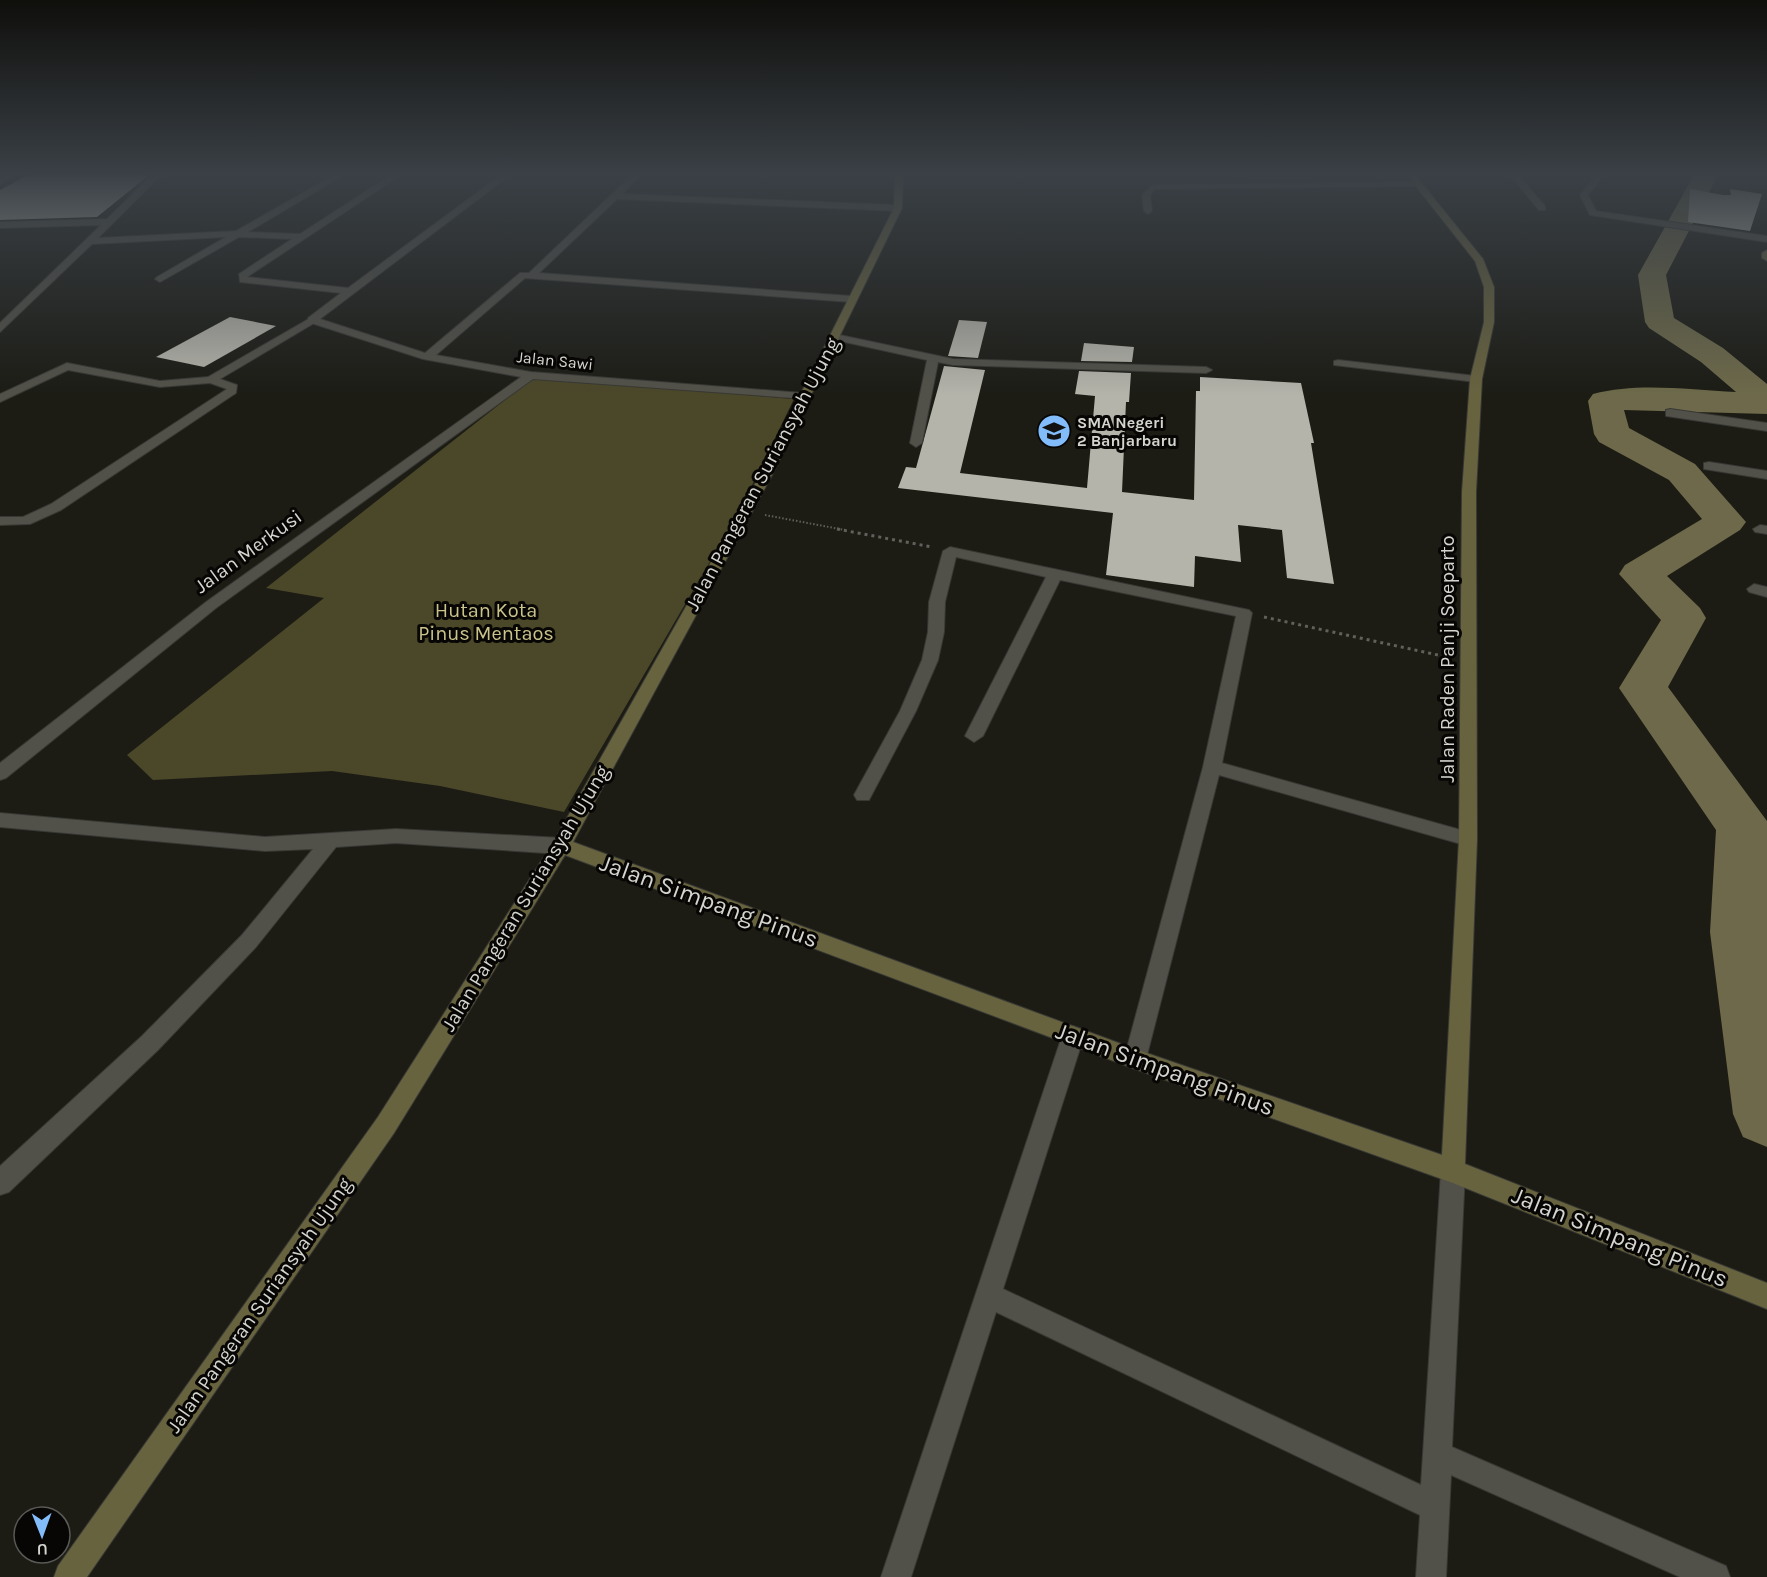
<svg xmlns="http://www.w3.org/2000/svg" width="1767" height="1577" viewBox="0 0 1767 1577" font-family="Karla,sans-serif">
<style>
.forest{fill:#4b4729}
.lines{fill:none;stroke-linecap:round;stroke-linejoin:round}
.river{fill:#6d694a;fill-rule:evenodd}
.building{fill:#b5b4ab}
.lane-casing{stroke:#383834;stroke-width:2}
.street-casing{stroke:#383834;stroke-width:2}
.secondary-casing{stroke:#383834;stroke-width:2}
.path-far1{stroke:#61615b;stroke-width:2;stroke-dasharray:1.5 2;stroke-linecap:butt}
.path{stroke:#61615b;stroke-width:3;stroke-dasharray:3 4;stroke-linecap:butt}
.lane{fill:#525149;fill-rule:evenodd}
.street{fill:#525149;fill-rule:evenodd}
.secondary{fill:#68633f;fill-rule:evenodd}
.labels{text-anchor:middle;stroke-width:6;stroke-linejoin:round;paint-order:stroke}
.far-street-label{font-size:16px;fill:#d5d5d0;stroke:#070604}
.far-poi-label{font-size:16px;font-weight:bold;fill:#d5d5d0;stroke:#070604;text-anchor:start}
.street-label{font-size:20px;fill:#d5d5d0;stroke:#070604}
.park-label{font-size:20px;fill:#cbc48a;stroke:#070604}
.near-street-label{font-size:24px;fill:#d5d5d0;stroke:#070604}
</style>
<rect width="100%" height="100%" fill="#1c1c15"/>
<!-- forest -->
<polygon class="forest" points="534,377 794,399 740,510 564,812 440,786 332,771 153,780 127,755 324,598 266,588"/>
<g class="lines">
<!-- river -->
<path class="river" d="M1694,175h24l-52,100 8,43 49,30 44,36v30l-143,-4 5,18 66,36 51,58 -6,8 -73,46 33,32 6,10 -38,69 99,134v326l-24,-10 -10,-23 -23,-182 6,-102 -97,-142 42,-68 -42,-46 6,-9 77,-46 -33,-39 -70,-38 -5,-8 -6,-33 5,-7c45,-12 97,-4 143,-2l-35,-30 -52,-34 -4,-6 -7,-47z"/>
</g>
<!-- building -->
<g class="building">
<polygon points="28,175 149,175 97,217 0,220 0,190"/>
<polygon points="1690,189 1723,195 1731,195 1730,189 1762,194 1750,231 1688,222"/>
<polygon points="230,317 276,326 204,367 156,357"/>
<polygon points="959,320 987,322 978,358 948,356"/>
<polygon points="1084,343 1134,347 1132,362 1081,361"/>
<polygon points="944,366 985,370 960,473 1087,488 1095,396 1075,394 1079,371 1131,373 1129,402 1126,402 1122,492 1194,500 1196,391 1200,391 1200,377 1301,383 1314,443 1311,443 1334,584 1287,578 1282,530 1238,525 1241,562 1195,556 1194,587 1106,575 1113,513 898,488 906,467 916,468"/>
</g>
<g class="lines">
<defs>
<g id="lane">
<polygon points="312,317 316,318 316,322 220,379 237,385 236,393 61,510 30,524 0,525 0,517 23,517 51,504 227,389 210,383 160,387 68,370 0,402 0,394 67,363 160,381 208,377"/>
<polygon points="835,334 953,359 1206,367 1212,370 1206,373 953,365 938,362 922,443 916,447 910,443 927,360 831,339 831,335"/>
</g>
<g id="street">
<polygon points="6,175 15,175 0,185 0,179"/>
<polygon points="152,175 161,175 98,238 236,231 334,175 344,175 248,232 300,234 391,175 401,175 247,277 348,288 501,175 510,175 320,319 425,353 520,273 529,273 632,175 641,175 622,194 898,205 902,208 898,211 617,199 539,273 851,296 856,299 851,302 525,278 436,355 531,372 803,393 809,397 807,399 533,379 216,608 6,778 0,780 0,763 206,602 521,377 423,359 308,322 308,318 341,293 240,282 239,274 292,239 239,237 160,282 155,279 157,277 226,237 92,244 0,332 0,323 101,225 0,228 0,222 107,219"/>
<polygon points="1510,175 1518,175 1545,206 1545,210 1539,210"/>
<polygon points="1596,175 1604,175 1588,195 1596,211 1767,236 1767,242 1590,215 1580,195"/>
<polygon points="1422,182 1419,186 1155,189 1150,195 1152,211 1148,214 1144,211 1142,195 1153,185"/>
<polygon points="1338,360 1476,376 1482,379 1476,382 1334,365 1334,361"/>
<polygon points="1670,409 1767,423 1767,431 1666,416 1666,410"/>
<polygon points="1709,462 1767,471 1767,479 1704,469 1704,463"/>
<polygon points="1760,525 1767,526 1767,534 1755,532 1753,529"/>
<polygon points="950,547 1249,610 1252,613 1222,763 1468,832 1475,834 1477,839 1475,844 1468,846 1219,775 1146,1059 1143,1066 1135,1069 1127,1066 1124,1059 1203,767 1236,616 1060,580 983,736 974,742 965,736 1046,577 956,557 945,602 944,632 938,660 916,711 869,800 857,800 854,795 900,711 922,660 928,632 929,602 943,551"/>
<polygon points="1754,584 1767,587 1767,597 1749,592 1747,589"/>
<polygon points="0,813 265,837 396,829 561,838 568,841 570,846 568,851 561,854 396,843 336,847 256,947 158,1050 9,1192 0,1195 0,1166 142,1036 242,935 313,849 265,851 0,827"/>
<polygon points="1073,1026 1081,1029 1084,1036 1003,1289 1421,1485 1441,1171 1444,1162 1453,1159 1462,1162 1465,1171 1452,1447 1726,1566 1730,1577 1680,1577 1451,1475 1446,1577 1416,1577 1420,1515 996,1312 911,1577 881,1577 1062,1036 1065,1029"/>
</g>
<g id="secondary">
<polygon points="895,175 903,175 902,208 772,475 573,842 1135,1049 1442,1155 1459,839 1462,492 1470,379 1484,322 1484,287 1475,261 1407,175 1415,175 1483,259 1494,287 1494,322 1482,379 1476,492 1477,839 1465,1164 1767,1283 1767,1309 1453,1183 1135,1069 565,855 394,1133 87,1577 54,1577 58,1566 378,1117 554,841 760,475 894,208"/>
<polygon points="1767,250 1767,261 1762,258 1762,253"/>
</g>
</defs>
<!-- lane casing -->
<use href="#lane" class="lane-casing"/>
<!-- street casing -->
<use href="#street" class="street-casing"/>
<!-- secondary casing -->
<use href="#secondary" class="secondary-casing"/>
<!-- path-far1 -->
<polyline class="path-far1" points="765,515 845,530"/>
<!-- path -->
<g class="path">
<polyline points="837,529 932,547"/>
<polyline points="1264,617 1447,657"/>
</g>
<!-- lane -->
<use href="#lane" class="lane"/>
<!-- street -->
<use href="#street" class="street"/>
<!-- secondary -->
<use href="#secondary" class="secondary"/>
</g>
<!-- sky -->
<linearGradient id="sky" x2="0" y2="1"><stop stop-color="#0f0f0c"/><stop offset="0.44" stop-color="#3a4046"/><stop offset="1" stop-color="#3a4046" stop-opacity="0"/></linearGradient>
<rect width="1767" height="396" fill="url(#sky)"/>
<!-- icons -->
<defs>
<symbol id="school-disc" viewBox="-11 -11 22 22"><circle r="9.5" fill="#83bcfb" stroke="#070604"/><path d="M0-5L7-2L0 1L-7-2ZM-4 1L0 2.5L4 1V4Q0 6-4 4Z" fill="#111"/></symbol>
</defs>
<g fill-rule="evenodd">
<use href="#school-disc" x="1035" y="412" width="38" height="38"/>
</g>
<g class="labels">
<!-- far-street labels -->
<g class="far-street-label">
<text transform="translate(555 360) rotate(6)" y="6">Jalan Sawi</text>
</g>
<!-- far-poi labels -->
<g class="far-poi-label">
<text x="1077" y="428">SMA Negeri<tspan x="1077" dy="18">2 Banjarbaru</tspan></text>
</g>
<!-- street labels -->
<g class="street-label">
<text transform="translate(762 474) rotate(-62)" y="7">Jalan Pangeran Suriansyah Ujung</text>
<text transform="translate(248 551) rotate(-36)" y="7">Jalan Merkusi</text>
<text transform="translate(1447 659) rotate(-90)" y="7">Jalan Raden Panji Soeparto</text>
<text transform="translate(525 898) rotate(-59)" y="7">Jalan Pangeran Suriansyah Ujung</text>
<text transform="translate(259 1305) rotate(-55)" y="7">Jalan Pangeran Suriansyah Ujung</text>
</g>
<!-- park labels -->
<g class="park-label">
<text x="486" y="617">Hutan Kota<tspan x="486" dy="23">Pinus Mentaos</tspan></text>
</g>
<!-- near-street labels -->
<g class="near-street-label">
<text transform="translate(709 901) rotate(20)" y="8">Jalan Simpang Pinus</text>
<text transform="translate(1165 1069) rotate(20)" y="8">Jalan Simpang Pinus</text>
<text transform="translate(1620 1237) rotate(22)" y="8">Jalan Simpang Pinus</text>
</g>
</g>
<!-- north arrow -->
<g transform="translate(42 1535) rotate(179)"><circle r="28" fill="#070604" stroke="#595956" stroke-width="1.5"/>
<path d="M0-4.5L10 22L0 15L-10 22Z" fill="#83bcfb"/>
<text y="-9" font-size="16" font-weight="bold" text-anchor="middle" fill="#d5d5d0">U</text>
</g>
</svg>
